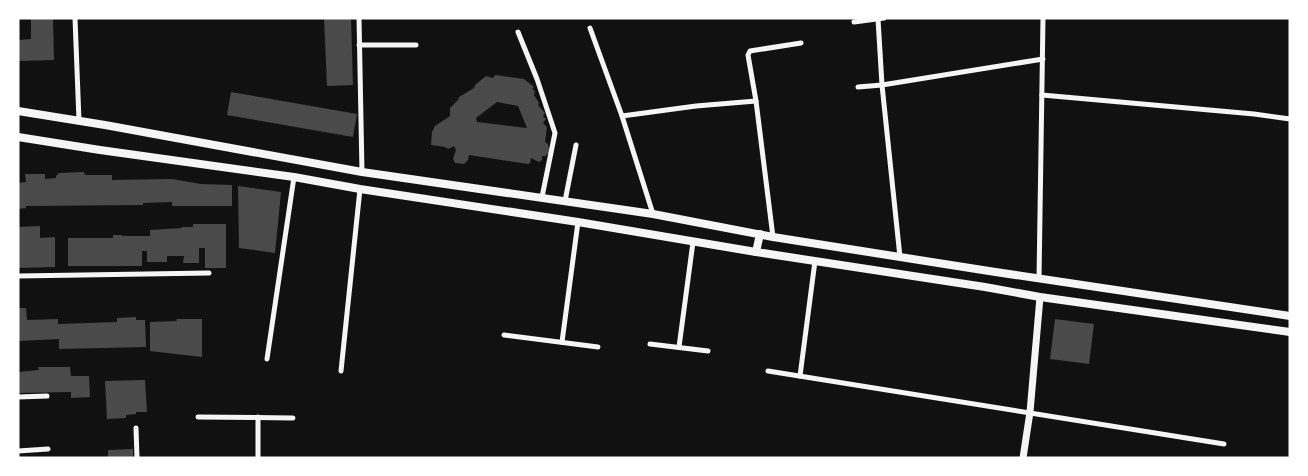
<svg xmlns="http://www.w3.org/2000/svg" width="1308" height="476" viewBox="0 0 1308 476" font-family="Figtree,sans-serif">
<style>
.building{fill:#4a4a4a;fill-rule:evenodd}
.lines{fill:none;stroke-linecap:round;stroke-linejoin:round}
.minor{stroke:#f5f5f5;stroke-width:5}
.tertiary{stroke:#f5f5f5;stroke-width:7}
.secondary{stroke:#f5f5f5;stroke-width:8}
</style>
<rect width="100%" height="100%" fill="#111"/>
<!-- building -->
<g class="building">
<polygon points="31,18 53,18 54,60 18,61 18,40 31,39"/>
<polygon points="324,18 351,18 353,85 327,86"/>
<path d="M495,75l29,4 10,8 -2,2 3,2 -1,4 5,8 -1,2 7,8 -2,3 3,3 -3,4 4,4 -2,15 3,2 1,5v5h-2l-1,2h-4v4l-3,2 -8,-4 -1,5 -2,1 -59,-9 -1,5 -4,4 -9,-1 -2,-4 3,-9 -2,-4 -6,3 -3,-2 -14,-2 1,-13 3,-6 15,-10v-8l8,-8 1,-3 15,-9 1,-3 11,-9 7,2zM497,102l21,4 9,22 -50,-6 -1,-4z"/>
<polygon points="231,92 357,114 353,137 227,115"/>
<polygon points="84,172 85,175 112,175 112,180 172,179 201,184 232,185 232,206 172,206 172,202 143,203 143,205 26,206 26,208 18,209 18,183 26,182 25,174 45,174 45,179 56,178 56,176 59,173"/>
<polygon points="238,186 281,192 275,253 239,248"/>
<polygon points="193,224 226,224 226,268 205,268 205,248 199,248 199,263 183,263 184,256 167,256 167,262 147,262 147,251 142,251 142,266 68,266 68,238 113,238 113,235 122,235 122,236 150,236 150,230 182,228 182,227 193,227"/>
<polygon points="40,226 40,238 55,237 55,267 18,268 18,227"/>
<polygon points="18,308 26,308 27,320 58,319 58,324 117,322 117,318 136,317 136,320 145,320 146,347 59,349 59,339 18,341"/>
<polygon points="176,319 202,319 202,357 150,351 150,322 177,321"/>
<polygon points="1055,319 1094,324 1089,364 1050,359"/>
<polygon points="38,367 70,367 71,376 89,376 90,397 71,398 71,392 18,393 18,372 39,370"/>
<polygon points="145,380 147,412 136,412 136,414 126,415 126,418 107,419 105,381"/>
<polygon points="133,449 133,458 108,458 108,450"/>
</g>
<g class="lines">
<!-- minor -->
<g class="minor">
<polyline points="75,18 79,121"/>
<polyline points="359,18 362,172"/>
<polyline points="878,19 882,85 900,257"/>
<polyline points="854,22 884,18"/>
<polyline points="590,28 622,116 653,214"/>
<polyline points="518,32 537,79 555,133 542,197"/>
<polyline points="359,45 416,45"/>
<polyline points="858,87 882,85 1043,59"/>
<polyline points="1042,95 1254,114 1290,119"/>
<polyline points="622,116 696,106 756,101"/>
<polyline points="565,201 576,145"/>
<polyline points="773,237 756,101 748,55 750,51 801,43"/>
<polyline points="18,276 209,273"/>
<polyline points="1039,279 1043,18"/>
<polyline points="504,335 598,347"/>
<polyline points="562,342 578,222"/>
<polyline points="650,344 708,351"/>
<polyline points="679,347 693,242"/>
<polyline points="267,359 294,177"/>
<polyline points="341,371 360,189"/>
<polyline points="768,371 1224,444"/>
<polyline points="800,376 815,261"/>
<polyline points="18,397 47,396"/>
<polyline points="198,417 293,418"/>
<polyline points="136,428 137,458"/>
<polyline points="18,451 48,449"/>
<polyline points="258,458 258,417"/>
</g>
<!-- tertiary -->
<polyline class="tertiary" points="1023,458 1030,412 1040,297"/>
<!-- secondary -->
<g class="secondary">
<polyline points="18,111 105,125 362,172 653,214 773,237 989,271 1290,316"/>
<polyline points="18,137 100,150 294,177 360,189 578,222 756,252 985,287 1040,297 1290,332"/>
<polyline points="756,252 760,234"/>
</g>
</g>
<!-- border -->
<rect width="1308" height="476" fill="none" stroke="#ffffff" stroke-width="39"/>
</svg>
